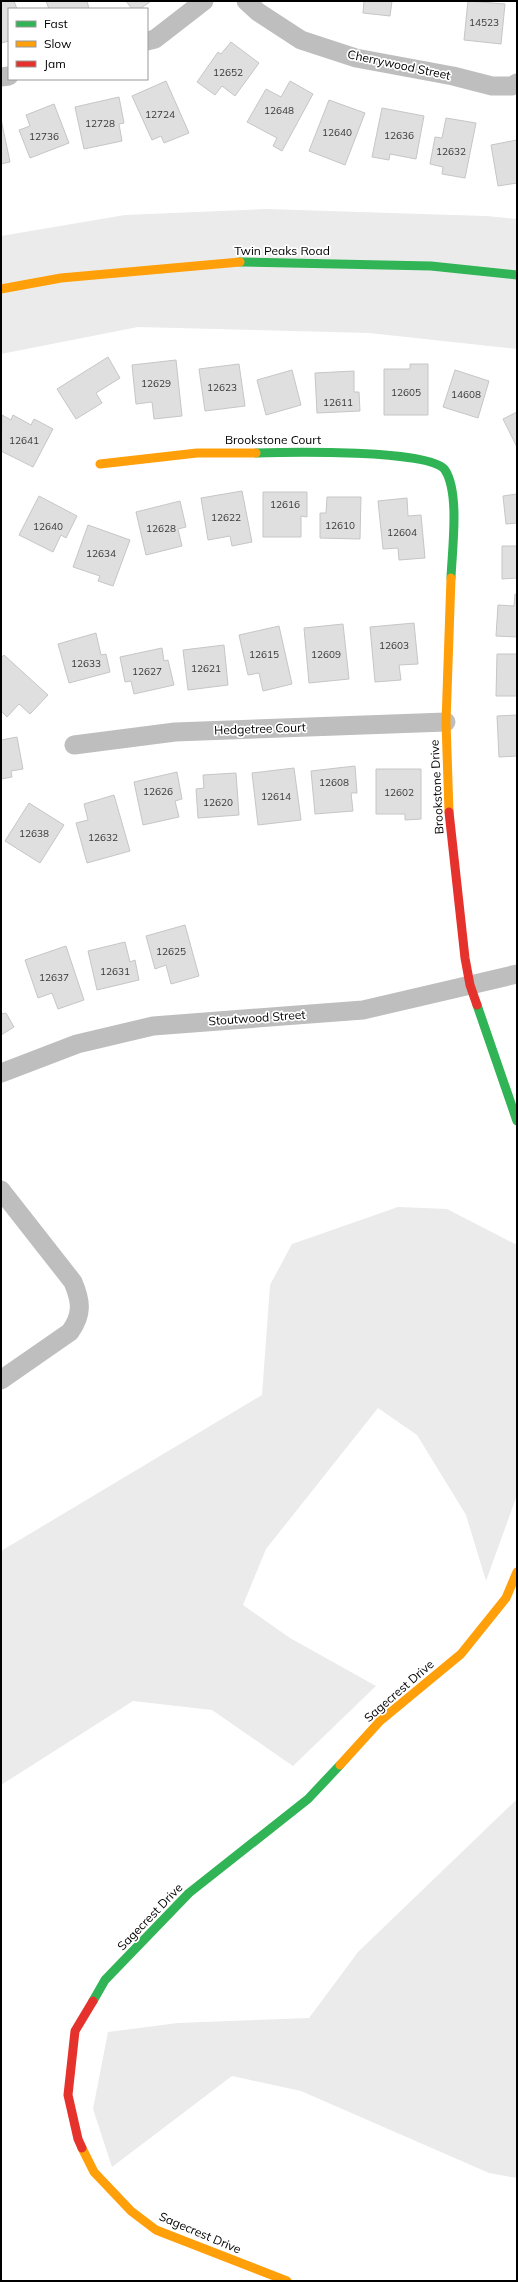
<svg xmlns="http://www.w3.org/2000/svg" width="518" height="2282" viewBox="0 0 518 2282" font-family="Mulish,sans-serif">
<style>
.green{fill:#ebebeb}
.building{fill:#dfdfdf;stroke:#c6c6c6}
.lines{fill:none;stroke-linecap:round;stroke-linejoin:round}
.street{stroke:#bebebe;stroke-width:19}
.fast{stroke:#30b455;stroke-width:9}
.slow{stroke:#ff9f0a;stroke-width:9}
.jam{stroke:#e5322d;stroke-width:9}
.labels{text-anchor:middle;stroke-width:3.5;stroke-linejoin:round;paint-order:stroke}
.number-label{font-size:10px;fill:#383838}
.street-label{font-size:12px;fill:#000;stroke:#fff}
</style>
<rect width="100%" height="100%" fill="#fff"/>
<!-- green -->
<g class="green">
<polygon points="266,209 486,216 517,219 517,349 369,333 138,327 1,354 1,236 125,215"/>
<polygon points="398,1207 447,1209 517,1245 517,1495 486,1581 466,1515 417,1435 378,1408 266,1549 243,1605 290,1638 376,1686 293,1766 212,1710 133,1701 1,1785 1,1551 262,1395 270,1285 292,1244"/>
<polygon points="517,1799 517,2178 489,2173 301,2091 232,2076 112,2167 93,2109 108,2032 178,2023 309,2018 358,1952"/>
</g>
<!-- building -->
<g class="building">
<polygon points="1,1 14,1 17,9 9,9 9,41 1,43"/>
<polygon points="46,1 87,1 89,9 49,9"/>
<polygon points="126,1 151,1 140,9 132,9"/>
<polygon points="364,1 392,1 390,16 363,13"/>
<polygon points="468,1 505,4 501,44 464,40"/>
<polygon points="231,42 259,63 235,96 222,86 215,95 197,82 218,52 221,54"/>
<polygon points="166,81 189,133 164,143 161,136 152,140 132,96"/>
<polygon points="290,81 313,94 282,151 273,146 277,138 247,122 266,89 281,97"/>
<polygon points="119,97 124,123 119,124 122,141 84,149 75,107"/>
<polygon points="329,100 365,113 345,165 309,151"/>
<polygon points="54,104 69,143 30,158 19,130 30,126 26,115"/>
<polygon points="382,108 424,116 416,159 390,154 389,160 372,157"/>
<polygon points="446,118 476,123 465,178 442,174 443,167 430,164 435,137 442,138"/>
<polygon points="1,119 10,162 1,164"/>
<polygon points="517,140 517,183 498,186 491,145"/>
<polygon points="108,357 120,378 96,393 102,403 76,419 57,389"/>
<polygon points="176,360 182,416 154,419 152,402 136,404 132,365"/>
<polygon points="239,364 245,406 205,411 199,369"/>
<polygon points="410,364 428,364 428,415 384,415 384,369 410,369"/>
<polygon points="292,370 301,405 266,415 257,380"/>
<polygon points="455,370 489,381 478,418 443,407"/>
<polygon points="354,371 354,392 359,392 360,411 317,413 315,373"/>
<polygon points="517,412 517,447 503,419"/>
<polygon points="2,415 11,420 13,415 31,425 34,419 53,429 33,467 1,451"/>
<polygon points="242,491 252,542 232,546 230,536 208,540 201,498"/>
<polygon points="263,492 307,492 307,517 301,516 301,537 263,537"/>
<polygon points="517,494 517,523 506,524 503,496"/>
<polygon points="39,496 77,516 66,538 61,535 53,552 19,535"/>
<polygon points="327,497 361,497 360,539 320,538 320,513 326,513"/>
<polygon points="407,498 408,516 421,515 425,558 399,560 398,548 383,549 378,501"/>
<polygon points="180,501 186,527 178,529 182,546 146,555 136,512"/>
<polygon points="88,525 130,540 113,586 98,581 100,576 73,567"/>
<polygon points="517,539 517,578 502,579 502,546 517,546"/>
<polygon points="515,594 517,595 517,637 496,636 498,605 514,606"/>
<polygon points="414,623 418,664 399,665 401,680 375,682 370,627"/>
<polygon points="343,624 349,679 309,683 304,628"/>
<polygon points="279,626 292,684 263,691 259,673 248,675 239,635"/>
<polygon points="96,633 101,655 106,654 110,672 69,683 58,644"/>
<polygon points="224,645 228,685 188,690 183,650"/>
<polygon points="162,648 164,661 168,660 174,685 134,694 131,681 125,682 120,657"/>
<polygon points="497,654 517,654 517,696 496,696"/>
<polygon points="4,655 48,695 30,714 19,704 7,717 1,711 1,658"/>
<polygon points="517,715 517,756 499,757 497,716"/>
<polygon points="17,737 23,769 11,771 12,777 1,779 1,740"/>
<polygon points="355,766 357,793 351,793 353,811 315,814 311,771"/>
<polygon points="294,768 301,820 258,825 252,773"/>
<polygon points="376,769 421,769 421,819 405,820 405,814 376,814"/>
<polygon points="177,772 182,799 175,801 179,817 143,825 134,782"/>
<polygon points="236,773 239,815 198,818 196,789 204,788 203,775"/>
<polygon points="114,795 130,851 87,863 76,823 88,820 84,804"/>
<polygon points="29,803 64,825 40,863 5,841"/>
<polygon points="185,925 199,976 171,984 166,965 155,969 146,936"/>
<polygon points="125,942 130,962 135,960 139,980 97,990 88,951"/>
<polygon points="66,946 84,1000 58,1009 52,993 38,998 25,960"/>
<polygon points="6,1013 14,1027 1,1035 1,1014"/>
</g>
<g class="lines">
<!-- street -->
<g class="street">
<polyline points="246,1 258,12 301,40 356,58 453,76 492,86 512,86 517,83"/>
<polyline points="147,41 155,39 204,1"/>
<polyline points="1,77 9,76"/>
<polyline points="74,745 175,732 446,722"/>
<polyline points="1,1073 77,1044 153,1026 363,1010 517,974"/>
<path d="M1,1190l72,92c8,19 10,32 -3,50l-69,48"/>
</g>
<!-- fast -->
<g class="fast">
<polyline points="240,262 431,266 517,275"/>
<path d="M256,453c29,-1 176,-4 189,17 15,23 7,80 6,108"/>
<polyline points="477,1005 517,1121"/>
<polyline points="93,2001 105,1980 189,1893 308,1799 340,1765"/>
</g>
<!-- slow -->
<g class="slow">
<polyline points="1,289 61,278 240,262"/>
<polyline points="100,464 197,453 256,453"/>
<polyline points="449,812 446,722 451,578"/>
<polyline points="340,1765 380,1721 461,1654 506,1598 517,1572"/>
<polyline points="82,2148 94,2172 131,2211 156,2230 287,2281"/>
</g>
<!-- jam -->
<g class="jam">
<polyline points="449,812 465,958 470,985 477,1005"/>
<polyline points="82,2148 78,2139 68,2095 75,2031 93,2001"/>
</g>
</g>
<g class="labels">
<!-- number labels -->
<g class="number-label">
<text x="484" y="26">14523</text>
<text x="228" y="76">12652</text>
<text x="279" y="114">12648</text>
<text x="160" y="118">12724</text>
<text x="100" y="127">12728</text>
<text x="337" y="136">12640</text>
<text x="399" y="139">12636</text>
<text x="44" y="140">12736</text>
<text x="451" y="155">12632</text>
<text x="156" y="387">12629</text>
<text x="222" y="391">12623</text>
<text x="406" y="396">12605</text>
<text x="466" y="398">14608</text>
<text x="338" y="406">12611</text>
<text x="24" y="444">12641</text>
<text x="285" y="508">12616</text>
<text x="226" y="521">12622</text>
<text x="340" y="529">12610</text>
<text x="48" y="530">12640</text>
<text x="161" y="532">12628</text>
<text x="402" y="536">12604</text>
<text x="101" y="557">12634</text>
<text x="394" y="649">12603</text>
<text x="264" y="658">12615</text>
<text x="326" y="658">12609</text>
<text x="86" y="667">12633</text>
<text x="206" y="672">12621</text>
<text x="147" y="675">12627</text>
<text x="334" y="786">12608</text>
<text x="158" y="795">12626</text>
<text x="399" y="796">12602</text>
<text x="276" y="800">12614</text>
<text x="218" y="806">12620</text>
<text x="34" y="837">12638</text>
<text x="103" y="841">12632</text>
<text x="171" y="955">12625</text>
<text x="115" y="975">12631</text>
<text x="54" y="981">12637</text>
</g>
<!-- street labels -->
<g class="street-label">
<text transform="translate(399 65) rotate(12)" y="4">Cherrywood Street</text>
<text x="282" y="255">Twin Peaks Road</text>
<text x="273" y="444">Brookstone Court</text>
<text transform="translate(260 729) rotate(-2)" y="4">Hedgetree Court</text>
<text transform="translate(437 787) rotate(-93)" y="4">Brookstone Drive</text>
<text transform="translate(257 1018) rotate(-4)" y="4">Stoutwood Street</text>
<text transform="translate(399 1691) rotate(-41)" y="4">Sagecrest Drive</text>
<text transform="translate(150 1917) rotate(-46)" y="4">Sagecrest Drive</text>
<text transform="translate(200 2233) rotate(23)" y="4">Sagecrest Drive</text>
</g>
</g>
<!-- border -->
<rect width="518" height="2282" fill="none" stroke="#000000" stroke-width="4"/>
<!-- legend -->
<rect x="8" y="8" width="140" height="72" fill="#ffffff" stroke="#999999"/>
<rect x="16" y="21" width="20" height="6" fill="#30b455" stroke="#999999"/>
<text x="44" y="28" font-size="12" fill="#000000">Fast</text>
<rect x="16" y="41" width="20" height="6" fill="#ff9f0a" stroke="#999999"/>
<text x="44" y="48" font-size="12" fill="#000000">Slow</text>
<rect x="16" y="61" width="20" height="6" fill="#e5322d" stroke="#999999"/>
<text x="44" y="68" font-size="12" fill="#000000">Jam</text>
</svg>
